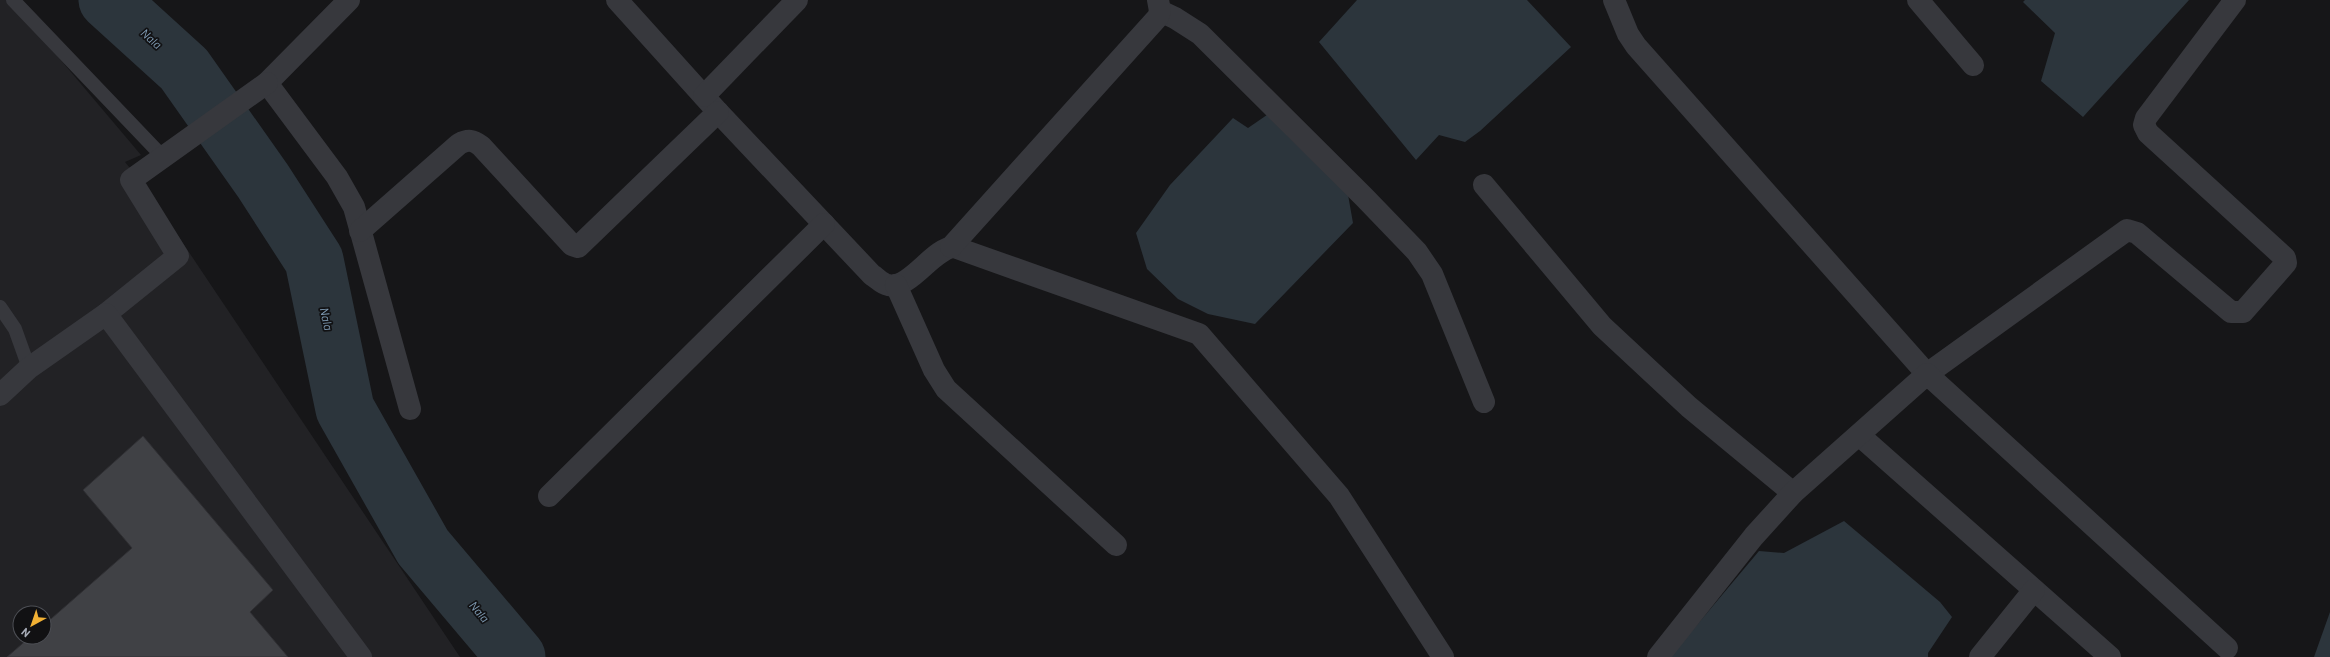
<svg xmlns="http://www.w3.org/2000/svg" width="2330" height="657" viewBox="0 0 2330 657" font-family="Barlow,sans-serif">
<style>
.built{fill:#222225;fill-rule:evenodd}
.water{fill:#2c353c}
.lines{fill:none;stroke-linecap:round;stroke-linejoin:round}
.river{stroke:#2c353c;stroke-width:59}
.building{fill:#404145;stroke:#303034}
.lane{stroke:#37383d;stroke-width:14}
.street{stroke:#37383d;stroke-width:22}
.labels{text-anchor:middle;stroke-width:3.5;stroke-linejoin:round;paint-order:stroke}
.water-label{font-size:12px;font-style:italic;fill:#7f9bb3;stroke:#111113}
</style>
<rect width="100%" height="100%" fill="#161618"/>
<!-- built -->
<path class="built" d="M0,0h10l131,155 -16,7 19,23 316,472h-460zM20,613h24v24h-24z"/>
<!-- water -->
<g class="water">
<polygon points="1357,0 1527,0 1571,47 1480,131 1465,142 1439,135 1416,160 1319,42"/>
<polygon points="2025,0 2189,0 2083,117 2041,81 2055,33 2023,2"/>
<polygon points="1274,110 1347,189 1353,223 1255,324 1208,314 1178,299 1147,269 1136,233 1170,185 1233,118 1248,128"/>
<polygon points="1844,521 1940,602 1952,617 1928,653 1928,657 1670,657 1759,551 1784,553"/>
<polygon points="2330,612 2330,657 2314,657"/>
</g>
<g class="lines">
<!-- river -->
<polyline class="river" points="108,0 184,69 263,181 314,260 345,409 423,547 516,657"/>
</g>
<!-- building -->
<polygon class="building" points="143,436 273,590 250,612 288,657 7,657 30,637 44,637 44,625 132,548 83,490"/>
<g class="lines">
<!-- lane -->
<g class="lane">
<polyline points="13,0 163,157"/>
<polyline points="0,307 15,329 29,368"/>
</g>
<!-- street -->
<g class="street">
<polyline points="349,0 267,83 337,177 354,207 410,409"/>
<path d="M617,0l101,112 154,163c5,3 10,9 16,10 22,5 45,-37 66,-38l245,87 140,162 104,161"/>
<polyline points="1614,0 1628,34 1636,46 1927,374 2127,230 2137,233 2231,312 2243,312 2286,263 2285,258 2148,133 2144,125 2146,118 2235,0"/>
<polyline points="1918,0 1973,65"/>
<polyline points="1160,11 1175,18 1200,34 1364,197 1417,252 1432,274 1484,402"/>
<polyline points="704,96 797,0"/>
<polyline points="1484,185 1602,326 1689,407 1793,493"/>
<path d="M360,231l99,-87c9,-5 14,-4 22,2l91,99 6,2 140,-135"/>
<polyline points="951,247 1158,17 1160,11 1158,0"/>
<polyline points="896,285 934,370 946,389 1116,545"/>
<polyline points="106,314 178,256 131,180 267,83"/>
<polyline points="0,395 29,368 106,314 361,657"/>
<polyline points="1859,435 2110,657"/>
<polyline points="549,496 824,224"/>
<polyline points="1658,657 1754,536 1793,493 1927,374 2227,648"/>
<polyline points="1980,657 2034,590"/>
</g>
</g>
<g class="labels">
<!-- water labels -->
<g class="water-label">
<text transform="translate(151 39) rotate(42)" y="4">Nala</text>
<text transform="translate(326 319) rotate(78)" y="4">Nala</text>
<text transform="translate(479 612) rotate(50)" y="4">Nala</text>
</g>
</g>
<!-- north arrow -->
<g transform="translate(32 625) rotate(220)"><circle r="19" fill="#111113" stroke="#4d4f55"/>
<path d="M0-3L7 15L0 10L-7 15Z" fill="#f2b134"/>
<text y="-6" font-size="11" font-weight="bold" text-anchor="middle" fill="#a8adb8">N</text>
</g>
</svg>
